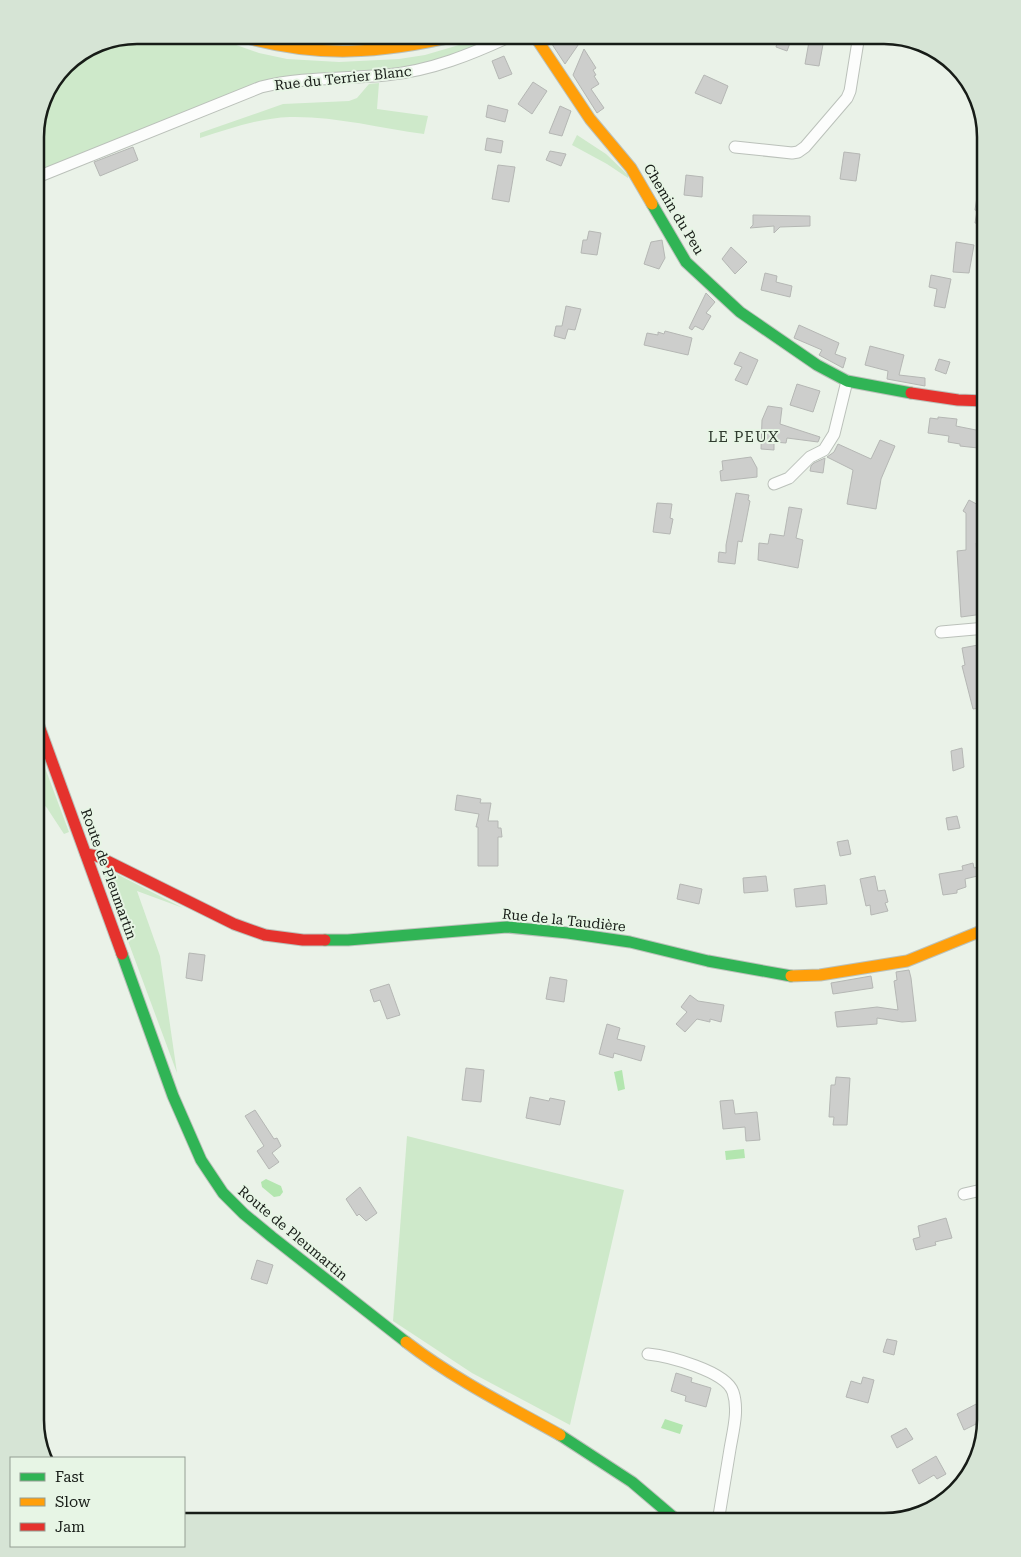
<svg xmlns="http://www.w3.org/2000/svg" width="1021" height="1557" viewBox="0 0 1021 1557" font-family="'Roboto Serif',serif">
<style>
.green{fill:#cee9ca}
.water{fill:#b3e6af}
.building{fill:#cdcecc;stroke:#b5b7b4}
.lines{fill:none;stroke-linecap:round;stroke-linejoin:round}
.street-casing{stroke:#bbc1ba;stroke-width:13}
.fast-casing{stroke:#bbc1ba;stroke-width:13}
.slow-casing{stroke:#bbc1ba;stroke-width:13}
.jam-casing{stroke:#bbc1ba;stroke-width:13}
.street{stroke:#fcfdfc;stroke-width:11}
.fast{stroke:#30b455;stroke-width:11}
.slow{stroke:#ff9f0a;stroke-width:11}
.jam{stroke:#e5322d;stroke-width:11}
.labels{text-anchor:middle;stroke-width:4;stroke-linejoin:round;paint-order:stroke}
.street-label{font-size:14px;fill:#171c17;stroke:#e7f5e5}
.neighbourhood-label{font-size:15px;letter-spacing:1px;fill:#303b2f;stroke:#e7f5e5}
.rim{fill:none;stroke:#171c17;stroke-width:2.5}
</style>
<rect width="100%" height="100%" fill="#eaf2e8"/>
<!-- green -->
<g class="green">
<polygon points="137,35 208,35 259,53 287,59 339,62 399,59 425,55 493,35 503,35 477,47 426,63 399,68 306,76 35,172 35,131 43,98 65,65 98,43"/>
<path d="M379,83l-2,26 51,7 -4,18c-44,-6 -90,-18 -134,-17 -31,1 -61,12 -90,21v-5l83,-29 66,-3 8,-3 12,-14z"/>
<polygon points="577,135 606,154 628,175 628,178 607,164 572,145"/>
<polygon points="35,741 69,832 64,834 47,808 35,795"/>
<polygon points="105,868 183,908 137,891 160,956 177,1073 102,871"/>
<polygon points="407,1136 624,1190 570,1425 472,1373 393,1321"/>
</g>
<!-- water -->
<g class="water">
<polygon points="622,1070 625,1089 618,1091 614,1072"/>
<polygon points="744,1149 745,1158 726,1160 725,1151"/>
<polygon points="266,1179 281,1186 283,1192 280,1196 274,1197 262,1187 261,1182"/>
<polygon points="665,1419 683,1425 680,1434 661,1428"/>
</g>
<!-- building -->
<g class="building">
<polygon points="546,35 585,35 565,64"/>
<polygon points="779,35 793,35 787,51 776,47"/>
<polygon points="810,36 824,39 819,66 805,64"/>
<polygon points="584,49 596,68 593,70 596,75 594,76 599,84 591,89 604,108 597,113 573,75"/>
<polygon points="504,56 512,74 499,79 492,61"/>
<polygon points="704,75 728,86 721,104 695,93"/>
<polygon points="533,82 547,91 532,114 518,104"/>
<polygon points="488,105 508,110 505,122 486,117"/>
<polygon points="560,106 571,111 562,136 549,133"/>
<polygon points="487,138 503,141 501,153 485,150"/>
<polygon points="133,147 138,160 100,176 94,162"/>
<polygon points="550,151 566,154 561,166 546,160"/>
<polygon points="844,152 860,154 856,181 840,179"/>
<polygon points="498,165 515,167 509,202 492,199"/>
<polygon points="686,175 703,177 702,197 684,195"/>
<polygon points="980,176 986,176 986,225 975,223 977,211 975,210"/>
<polygon points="753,215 810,216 810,226 780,227 774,233 774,226 750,228 753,225"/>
<polygon points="589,231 601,233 597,255 581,253 583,240 587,240"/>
<polygon points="662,240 665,258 659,269 644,264 651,242"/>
<polygon points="956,242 974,245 969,273 953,272"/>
<polygon points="731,247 747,262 735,274 722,259"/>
<polygon points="765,273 777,276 776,282 792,286 790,297 761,290"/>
<polygon points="931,275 951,279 945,308 934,306 937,289 929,287"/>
<polygon points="706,293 715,302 706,313 711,316 703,330 695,326 692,330 689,328"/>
<polygon points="566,306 581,309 575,330 568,329 565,339 554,336 556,326 562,326"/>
<polygon points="799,325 839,343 835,354 846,358 843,368 819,355 822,350 794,338"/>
<polygon points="665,331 692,338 688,355 644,345 647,333 658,335 658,332 664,334"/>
<polygon points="870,346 904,355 899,375 925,378 925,386 887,379 888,371 865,365"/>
<polygon points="740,352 758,360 747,385 735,380 742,367 734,364"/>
<polygon points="939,359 950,362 946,374 935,370"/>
<polygon points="797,384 820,391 813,412 790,405"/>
<polygon points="768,406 782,408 780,424 820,437 818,442 787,438 786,443 774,442 774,450 761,449 762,420"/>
<polygon points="938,417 957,419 956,426 981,431 978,448 960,446 960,444 948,442 949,436 928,433 930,418 938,419"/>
<polygon points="880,440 895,446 881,479 876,509 847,504 853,470 827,457 834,452 838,444 871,459"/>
<polygon points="751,457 757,468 757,477 721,481 720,471 723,470 722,461"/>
<polygon points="825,458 823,473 810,471 811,466 814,463"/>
<polygon points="736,493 749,495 748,500 750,501 742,542 738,541 735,564 718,562 719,552 726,553 726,545"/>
<polygon points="969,500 986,509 985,543 976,543 980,600 981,600 983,614 961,617 957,551 966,550 966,513 963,511"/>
<polygon points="657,503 672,504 670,518 673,519 670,534 653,532"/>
<polygon points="789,507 802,509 796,538 803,540 798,568 758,560 759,543 768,544 770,534 784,536"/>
<polygon points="978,645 986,688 986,707 973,709 962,666 965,665 962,648"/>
<polygon points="962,748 964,767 953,771 951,751"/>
<polygon points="457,795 481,799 480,803 491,803 488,821 498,821 498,828 501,828 502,837 498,837 498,866 478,866 478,827 476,827 479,814 455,810"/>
<polygon points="957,816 960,828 948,830 946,818"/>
<polygon points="848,840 851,854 840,856 837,842"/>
<polygon points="973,863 974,868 986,865 986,874 965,879 966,887 957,890 957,893 943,895 939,874 963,870 962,866"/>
<polygon points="766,876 768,891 744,893 743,878"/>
<polygon points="875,876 878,891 885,890 888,902 885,903 888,911 871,915 870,905 866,906 860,879"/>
<polygon points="680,884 702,889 699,904 677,899"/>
<polygon points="825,885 827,904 796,907 794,889"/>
<polygon points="189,953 205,955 202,981 186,978"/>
<polygon points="909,970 911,978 916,1021 902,1022 877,1018 877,1024 837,1027 835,1012 877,1007 898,1010 894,981 897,980 896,972"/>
<polygon points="871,976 873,988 833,994 831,983"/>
<polygon points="550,977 567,980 564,1002 546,999"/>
<polygon points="389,984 400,1015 387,1019 380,1000 374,1002 370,990"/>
<polygon points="690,995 698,1001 724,1005 721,1022 710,1019 710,1022 697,1019 685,1032 676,1024 687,1012 681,1007"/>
<polygon points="607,1024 620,1028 617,1039 645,1046 641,1061 614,1053 613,1058 599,1054"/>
<polygon points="466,1068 484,1070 481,1102 462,1100"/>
<polygon points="836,1077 850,1078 847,1125 833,1125 834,1117 829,1117 831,1085 835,1085"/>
<polygon points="530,1097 549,1101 550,1098 565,1101 560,1125 526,1118"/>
<polygon points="733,1100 735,1114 757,1112 760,1140 746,1141 745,1127 723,1129 720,1101"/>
<polygon points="255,1110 274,1139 277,1138 281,1146 272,1153 279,1162 269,1169 257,1151 264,1146 245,1116"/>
<polygon points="360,1187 377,1213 366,1221 359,1214 357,1216 346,1199"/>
<polygon points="946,1218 952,1238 935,1242 936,1245 916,1250 913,1239 920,1237 918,1226"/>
<polygon points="257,1260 273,1265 267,1284 251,1279"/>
<polygon points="887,1339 897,1341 894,1355 883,1352"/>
<polygon points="676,1373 692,1378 691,1382 711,1388 706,1407 685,1401 686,1396 671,1391"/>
<polygon points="863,1377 874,1380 868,1403 846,1397 851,1381 861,1384"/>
<polygon points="982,1401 986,1410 986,1419 964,1430 957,1414"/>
<polygon points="906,1428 913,1439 897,1448 891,1436"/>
<polygon points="936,1456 946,1474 937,1479 934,1475 919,1484 912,1470"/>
</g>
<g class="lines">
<defs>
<g id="street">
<polyline points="735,147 792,153 798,152 805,147 847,98 850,91 859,35"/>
<path d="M35,178l226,-91c41,-10 84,-8 125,-12 45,-4 86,-21 127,-40"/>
<polyline points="774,484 789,478 810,457 824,450 834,434 847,381"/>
<polyline points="941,632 986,628"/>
<polyline points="964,1194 986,1189"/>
<path d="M648,1354c20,2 78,17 85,38 6,18 0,39 -3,57 -4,25 -8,49 -12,73"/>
</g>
<g id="fast">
<polyline points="652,204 686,262 740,312 817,365 847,381 911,393"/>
<polyline points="325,940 348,940 507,927 568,933 630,942 708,961 791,976"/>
<polyline points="122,954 173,1096 201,1160 223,1193 244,1214 272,1237 406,1342"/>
<polyline points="560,1435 632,1482 679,1522"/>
</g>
<g id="slow">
<path d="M237,35c79,24 144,19 224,0"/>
<polyline points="534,35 590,119 631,168 652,204"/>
<polyline points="791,976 820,975 907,961 986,929"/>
<path d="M406,1342c48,37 102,64 154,93"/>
</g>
<g id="jam">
<polyline points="911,393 958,400 986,401"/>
<polyline points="35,715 122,954"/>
<polyline points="86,854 97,856 234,924 265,935 303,940 325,940"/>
</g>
</defs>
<!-- street casing -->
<use href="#street" class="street-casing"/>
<!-- fast casing -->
<use href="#fast" class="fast-casing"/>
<!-- slow casing -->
<use href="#slow" class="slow-casing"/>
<!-- jam casing -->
<use href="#jam" class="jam-casing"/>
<!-- street -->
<use href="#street" class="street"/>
<!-- fast -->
<use href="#fast" class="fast"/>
<!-- slow -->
<use href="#slow" class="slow"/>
<!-- jam -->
<use href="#jam" class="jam"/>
</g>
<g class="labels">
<!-- street labels -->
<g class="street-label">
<text transform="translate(343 78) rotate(-6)" y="5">Rue du Terrier Blanc</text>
<text transform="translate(674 209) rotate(59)" y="5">Chemin du Peu</text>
<text transform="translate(109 874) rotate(70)" y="5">Route de Pleumartin</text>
<text transform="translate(564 920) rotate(6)" y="5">Rue de la Taudière</text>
<text transform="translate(293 1233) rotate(40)" y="5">Route de Pleumartin</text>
</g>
<!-- neighbourhood labels -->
<g class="neighbourhood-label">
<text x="744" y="442">LE PEUX</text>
</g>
</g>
<!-- crop -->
<path d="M0 0H1021V1557H0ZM137 44H884A93 93 0 0 1 977 137V1420A93 93 0 0 1 884 1513H137A93 93 0 0 1 44 1420V137A93 93 0 0 1 137 44Z" fill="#d6e4d5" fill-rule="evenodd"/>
<path class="rim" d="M137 44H884A93 93 0 0 1 977 137V1420A93 93 0 0 1 884 1513H137A93 93 0 0 1 44 1420V137A93 93 0 0 1 137 44Z"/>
<!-- legend -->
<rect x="10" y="1457" width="175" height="90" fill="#e7f5e5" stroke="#949e93"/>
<rect x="20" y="1473" width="25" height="8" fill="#30b455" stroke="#949e93"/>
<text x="55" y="1482" font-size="15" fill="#171c17">Fast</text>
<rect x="20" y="1498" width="25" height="8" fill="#ff9f0a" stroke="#949e93"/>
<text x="55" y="1507" font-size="15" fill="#171c17">Slow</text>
<rect x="20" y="1523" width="25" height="8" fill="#e5322d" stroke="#949e93"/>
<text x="55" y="1532" font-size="15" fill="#171c17">Jam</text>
</svg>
